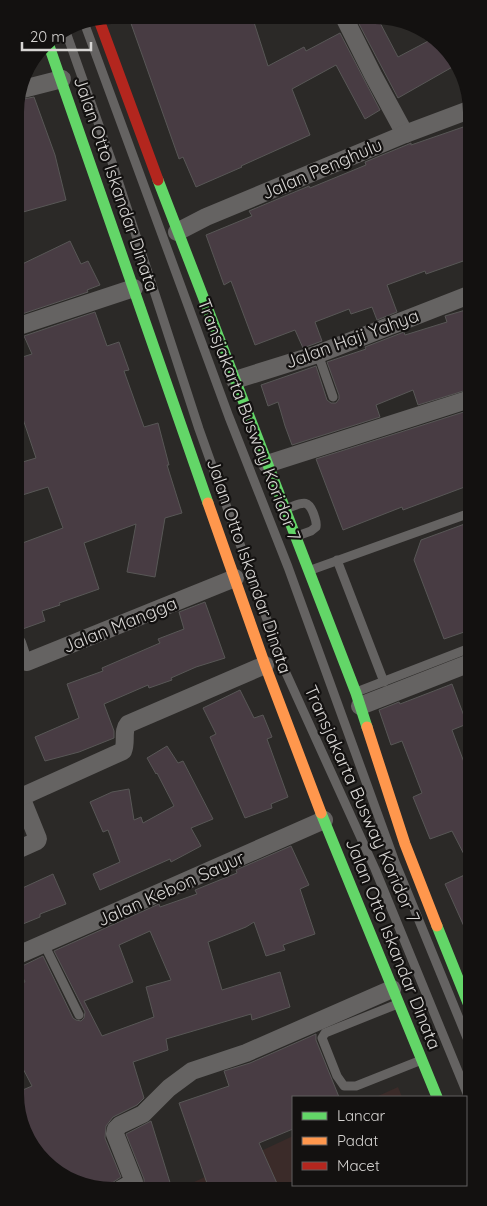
<svg xmlns="http://www.w3.org/2000/svg" width="487" height="1206" viewBox="0 0 487 1206" font-family="Quicksand,sans-serif">
<style>
.education{fill:#3b2b29}
.building{fill:#483c43;stroke:#585756;fill-rule:evenodd}
.lines{fill:none;stroke-linecap:round;stroke-linejoin:round}
.lane{stroke:#656362;stroke-width:9}
.street{stroke:#656362;stroke-width:18}
.fast{stroke:#63d668;stroke-width:11}
.slow{stroke:#ff974d;stroke-width:11}
.jam{stroke:#b3261e;stroke-width:11}
.labels{text-anchor:middle;stroke-width:4.5;stroke-linejoin:round;paint-order:stroke}
.street-label{font-size:18px;fill:#d7d5d3;stroke:#131110}
</style>
<rect width="100%" height="100%" fill="#2b2927"/>
<!-- education -->
<g class="education">
<polygon points="398,1087 402,1097 376,1097"/>
<polygon points="293,1136 293,1185 405,1185 400,1188 179,1189"/>
</g>
<!-- building -->
<g class="building">
<polygon points="128,15 252,16 268,66 304,47 306,51 340,33 380,110 365,119 336,65 292,89 310,135 241,166 242,167 196,187 183,157 179,159"/>
<polygon points="373,17 377,17 398,57 434,38 443,43 456,65 398,98 359,24"/>
<polygon points="34,97 55,155 66,200 16,214 15,105 18,100"/>
<polygon points="469,125 469,259 426,274 425,271 387,285 397,312 377,320 372,307 351,314 349,309 315,322 322,341 314,344 303,348 295,330 255,345 231,281 224,285 206,235 252,216 249,211 309,186 310,188 366,165 365,162 409,144 411,143 411,145"/>
<polygon points="70,241 81,264 88,261 100,285 87,290 88,292 16,316 16,267"/>
<polygon points="469,309 470,389 418,405 413,390 376,405 380,417 292,445 285,426 278,402 268,406 261,385 316,366 327,400 331,403 336,403 339,399 339,395 327,362 366,349 365,347 404,332 405,335 447,322 445,316"/>
<polygon points="95,312 107,346 119,342 129,370 124,371 144,427 158,423 169,465 167,465 182,513 165,518 155,577 127,572 136,524 84,543 99,589 59,603 60,605 42,611 45,621 17,631 17,545 63,528 48,487 16,497 16,464 36,458 16,398 16,359 32,354 24,336"/>
<polygon points="470,410 470,485 403,510 402,507 343,530 316,459"/>
<polygon points="470,522 470,630 444,639 414,560 421,540"/>
<polygon points="205,602 225,658 196,667 171,678 172,680 149,688 148,685 104,704 114,731 114,738 79,752 45,761 35,737 79,718 67,684 103,671 102,668 160,643 158,639 184,629 179,612"/>
<polygon points="452,684 467,724 452,730 468,773 465,774 471,791 471,868 452,831 430,839 413,797 422,793 402,741 391,745 379,710 399,702 400,704"/>
<polygon points="240,690 254,718 263,715 272,737 267,739 288,797 271,804 272,808 245,818 210,737 216,734 203,708"/>
<polygon points="167,746 178,763 183,761 213,819 191,828 201,846 171,862 170,859 100,890 93,874 120,862 108,830 103,832 90,802 112,792 129,789 134,820 141,817 143,823 174,806 157,773 156,774 147,758"/>
<path d="M291,846l18,39 -9,4 15,45 -32,11 2,5 -19,6 -12,-34 -8,5 -38,15 14,48 58,-18 10,35 -38,13 -1,-6 -85,25 2,11 -35,12 11,36 -7,7 -24,12 -7,9 -1,12 16,39 -9,6 -2,6h-17l-45,-22 -30,-48v-27l14,-6 -14,-27v-75l7,-2 -7,-14 25,-12 30,62 3,2 5,1 3,-3 1,-6 -31,-61 105,-47 1,3 37,-13 -2,-4 42,-17 -1,-3zM150,931l21,49 -25,7 8,30 -52,19 -18,-35 49,-19 -14,-37z"/>
<polygon points="471,872 471,942 445,884"/>
<polygon points="53,874 66,904 40,914 40,917 18,926 18,890"/>
<polygon points="316,1034 316,1040 339,1097 293,1097 293,1129 259,1143 279,1188 209,1189 179,1103 229,1086 224,1071 250,1063"/>
<polygon points="151,1121 172,1189 142,1189 144,1184 144,1179 126,1134"/>
</g>
<g class="lines">
<!-- lane -->
<g class="lane">
<polyline points="85,25 229,417 288,567 395,862 472,1050"/>
<polyline points="66,32 113,165 199,429 286,673 375,869 471,1103"/>
<polyline points="318,354 333,397"/>
<path d="M288,508c14,-5 20,-10 26,7 1,4 3,7 2,12l-5,4 -14,5"/>
<polyline points="337,560 384,682"/>
<polyline points="311,570 470,513"/>
<polyline points="359,691 470,648"/>
<polyline points="44,944 79,1015"/>
<polyline points="395,1005 325,1033 322,1038 337,1076 344,1086 356,1086 419,1061"/>
</g>
<!-- street -->
<g class="street">
<polyline points="344,17 373,75 405,134"/>
<polyline points="19,90 62,79"/>
<polyline points="177,232 206,217 405,134 469,110"/>
<polyline points="16,327 134,288"/>
<polyline points="235,380 318,354 469,295"/>
<polyline points="267,464 470,399"/>
<polyline points="17,643 23,661 27,662 235,578"/>
<polyline points="360,706 470,663"/>
<polyline points="17,797 21,797 38,839 37,841 17,850"/>
<path d="M21,797l102,-46c4,-9 -1,-20 5,-27l137,-59"/>
<polyline points="18,955 324,820"/>
<polyline points="121,1189 134,1182 115,1134 116,1129 120,1125 143,1114 169,1088 192,1071 246,1053 392,989"/>
</g>
<!-- fast -->
<g class="fast">
<polyline points="47,40 208,503"/>
<polyline points="158,180 356,693 367,727"/>
<polyline points="321,813 437,1097"/>
<polyline points="437,926 472,1013"/>
</g>
<!-- slow -->
<g class="slow">
<polyline points="208,503 265,665 321,813"/>
<polyline points="367,727 405,844 437,926"/>
</g>
<!-- jam -->
<polyline class="jam" points="99,20 158,180"/>
</g>
<g class="labels">
<!-- street labels -->
<g class="street-label">
<text transform="translate(322 169) rotate(-23)" y="6">Jalan Penghulu</text>
<text transform="translate(116 184) rotate(71)" y="6">Jalan Otto Iskandar Dinata</text>
<text transform="translate(352 339) rotate(-20)" y="6">Jalan Haji Yahya</text>
<text transform="translate(249 420) rotate(69)" y="6">Transjakarta Busway Koridor 7</text>
<text transform="translate(249 566) rotate(71)" y="6">Jalan Otto Iskandar Dinata</text>
<text transform="translate(120 625) rotate(-22)" y="6">Jalan Mangga</text>
<text transform="translate(362 804) rotate(66)" y="6">Transjakarta Busway Koridor 7</text>
<text transform="translate(171 889) rotate(-24)" y="6">Jalan Kebon Sayur</text>
<text transform="translate(393 944) rotate(68)" y="6">Jalan Otto Iskandar Dinata</text>
</g>
</g>
<!-- crop -->
<path d="M0 0H487V1206H0ZM112 24H375A88 88 0 0 1 463 112V1094A88 88 0 0 1 375 1182H112A88 88 0 0 1 24 1094V112A88 88 0 0 1 112 24Z" fill="#131110" fill-rule="evenodd"/>
<!-- legend -->
<rect x="292" y="1096" width="175" height="90" fill="#131110" stroke="#615f5e"/>
<rect x="302" y="1112" width="25" height="8" fill="#63d668" stroke="#615f5e"/>
<text x="337" y="1121" font-size="15" fill="#d7d5d3">Lancar</text>
<rect x="302" y="1137" width="25" height="8" fill="#ff974d" stroke="#615f5e"/>
<text x="337" y="1146" font-size="15" fill="#d7d5d3">Padat</text>
<rect x="302" y="1162" width="25" height="8" fill="#b3261e" stroke="#615f5e"/>
<text x="337" y="1171" font-size="15" fill="#d7d5d3">Macet</text>
<!-- scale -->
<path d="M22 42v8h69v-8" fill="none" stroke="#d7d5d3" stroke-width="2.5"/>
<text x="30" y="42" font-size="15" fill="#d7d5d3" stroke="#131110" stroke-width="4" paint-order="stroke">20 m</text>
</svg>
